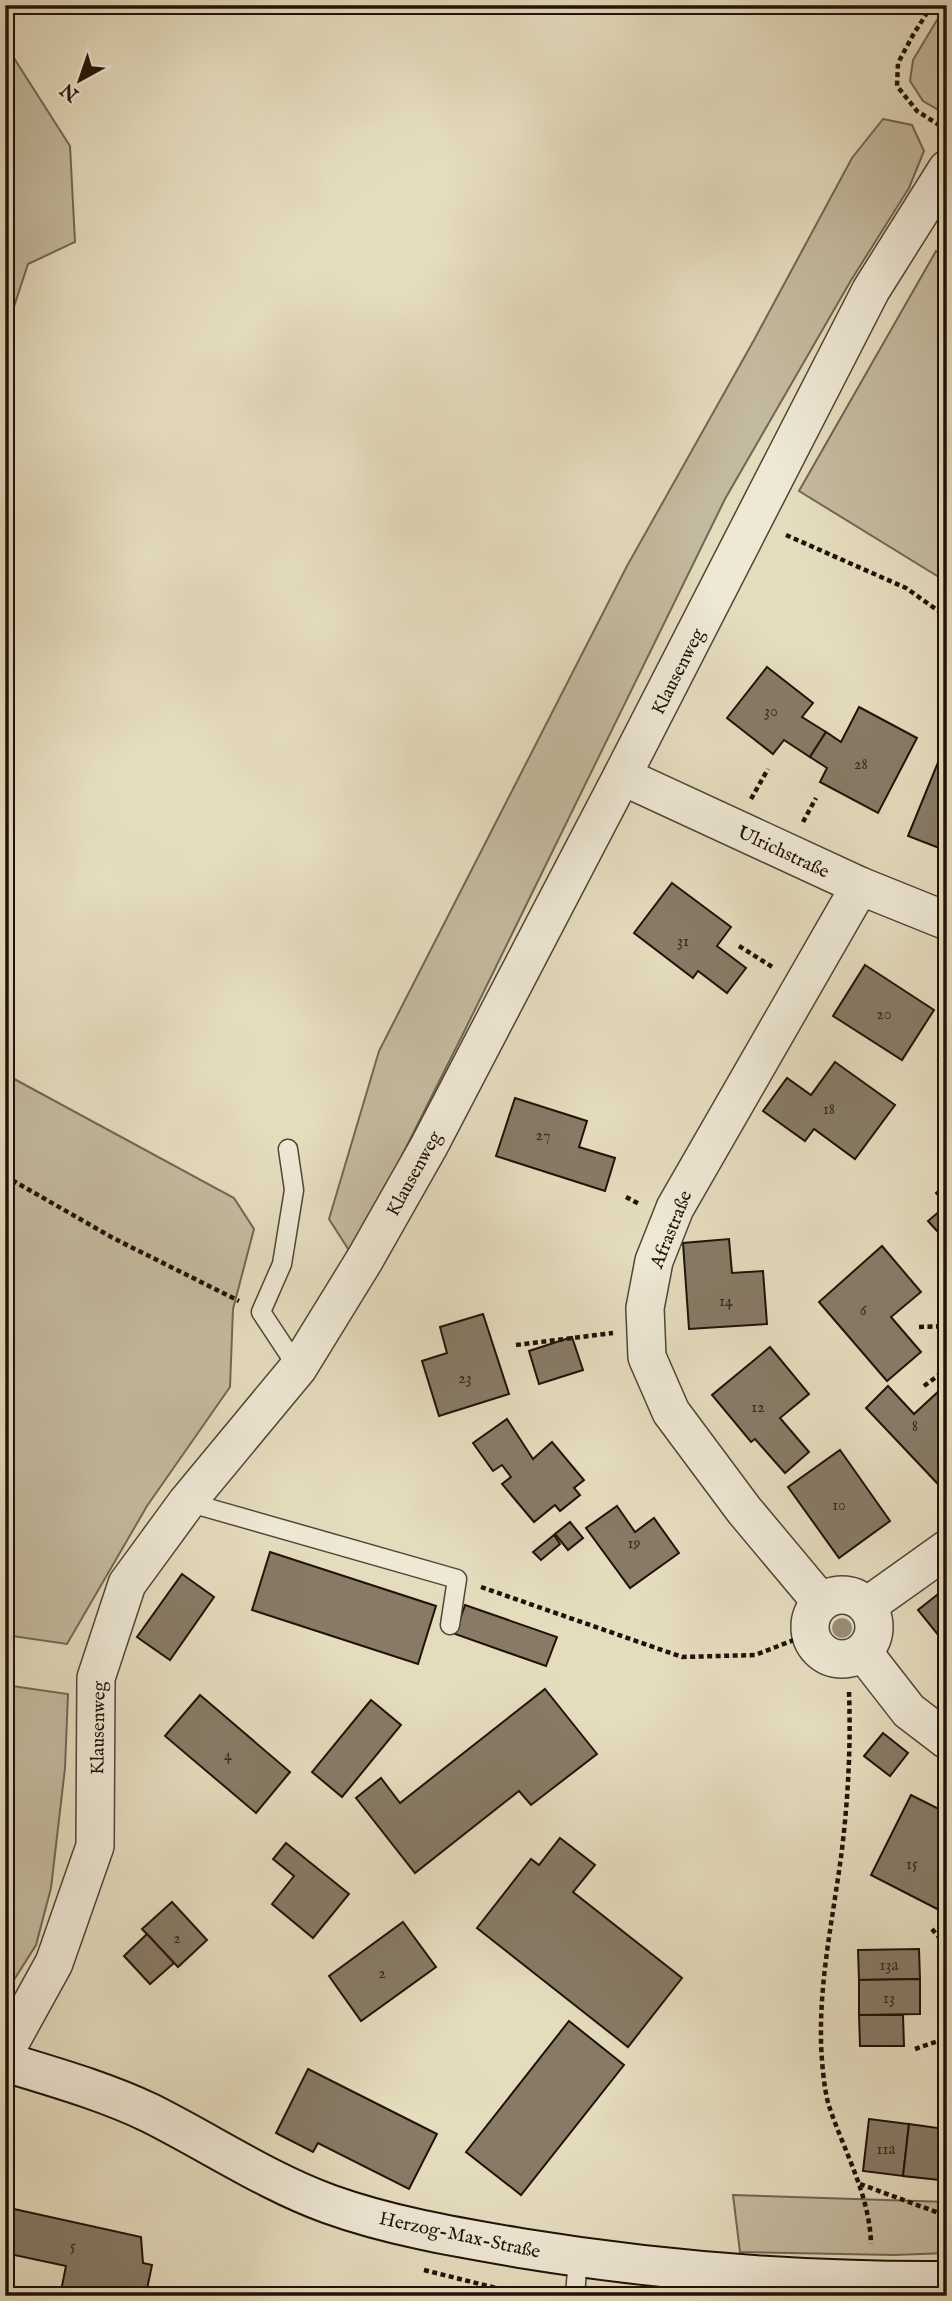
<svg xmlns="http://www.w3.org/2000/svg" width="952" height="2301" viewBox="0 0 952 2301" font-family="'IM FELL English',serif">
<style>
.green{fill:#c4ba9f;stroke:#726654;stroke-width:2}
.building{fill:#877b67;stroke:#211208;stroke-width:2}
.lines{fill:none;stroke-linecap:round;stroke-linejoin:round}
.lane-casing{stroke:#524436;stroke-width:21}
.street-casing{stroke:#524436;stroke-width:40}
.secondary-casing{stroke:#211208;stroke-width:42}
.path{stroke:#211208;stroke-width:4.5;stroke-dasharray:5 3.5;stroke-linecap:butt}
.lane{stroke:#eee8d5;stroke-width:18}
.street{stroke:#eee8d5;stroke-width:37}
.secondary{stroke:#eee8d5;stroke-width:38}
.tree{fill:#998d77}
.labels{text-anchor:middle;stroke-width:5;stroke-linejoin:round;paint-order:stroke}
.number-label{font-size:16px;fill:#3a2c20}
.street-label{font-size:19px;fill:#211208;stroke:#eee8d5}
</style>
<rect width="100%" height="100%" fill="#e5dcbe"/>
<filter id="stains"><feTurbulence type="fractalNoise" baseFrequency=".00286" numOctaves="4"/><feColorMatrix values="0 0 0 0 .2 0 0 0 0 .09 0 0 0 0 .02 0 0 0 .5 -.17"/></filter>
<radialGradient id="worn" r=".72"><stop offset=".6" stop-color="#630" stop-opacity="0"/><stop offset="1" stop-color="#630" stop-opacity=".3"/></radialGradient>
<!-- green -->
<g class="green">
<polygon points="946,5 947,112 942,112 923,101 910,81 913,60"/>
<polygon points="5,44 70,146 75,242 28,264 5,334"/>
<polygon points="883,119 912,125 924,151 909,188 850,282 725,499 463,1034 352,1255 329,1219 379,1051 627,566 754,340 852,158"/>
<polygon points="936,251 947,259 947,582 799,491"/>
<polygon points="5,1074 234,1198 254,1229 233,1309 230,1387 147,1506 67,1644 5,1635"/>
<polygon points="5,1685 68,1694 65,1768 51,1888 36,1945 5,1994"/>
<polygon points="733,2195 947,2202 947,2253 894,2255 740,2252"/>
</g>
<!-- building -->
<g class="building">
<polygon points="767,667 813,703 802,717 826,732 810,757 784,740 773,754 727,718"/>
<polygon points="859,707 917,738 878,813 820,782 827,768 810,757 826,732 841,742"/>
<polygon points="939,760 947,764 947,851 908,836"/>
<polygon points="672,883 731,927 717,946 746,968 727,993 698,971 693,978 634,933"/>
<polygon points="865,965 934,1010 902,1060 833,1016"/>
<polygon points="947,1047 947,1066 938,1060"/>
<polygon points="835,1062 895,1105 855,1159 814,1129 805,1141 763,1111 787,1078 811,1095"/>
<polygon points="515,1098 587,1121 579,1147 615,1158 605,1191 496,1156"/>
<polygon points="947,1183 947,1242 928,1221 947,1205 936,1193"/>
<polygon points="729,1239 732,1273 763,1271 767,1324 689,1329 683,1243"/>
<polygon points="882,1246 921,1292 891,1317 921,1352 887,1381 819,1302"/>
<polygon points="483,1314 509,1394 439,1416 422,1361 447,1353 440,1327"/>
<polygon points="572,1337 583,1370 539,1384 529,1351"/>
<polygon points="770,1347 809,1394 780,1418 809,1452 785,1473 755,1439 751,1442 712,1395"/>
<polygon points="888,1386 914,1414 940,1390 947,1397 947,1474 937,1483 866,1408"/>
<polygon points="507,1419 533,1459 552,1442 584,1480 574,1488 580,1495 560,1511 555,1505 534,1522 502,1484 511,1477 502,1465 493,1471 473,1443"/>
<polygon points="840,1450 890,1521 839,1558 788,1487"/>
<polygon points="617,1506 635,1532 654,1518 679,1553 630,1588 586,1528"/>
<polygon points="570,1522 583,1538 568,1550 555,1534"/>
<polygon points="554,1535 560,1544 541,1560 533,1552"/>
<polygon points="270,1552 436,1606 418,1664 252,1610"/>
<polygon points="182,1574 214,1597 170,1660 137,1637"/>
<polygon points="947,1587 947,1646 918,1610"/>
<polygon points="465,1605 557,1637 546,1666 455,1634"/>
<polygon points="545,1689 597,1754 531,1805 519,1791 415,1873 356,1798 381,1778 400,1803"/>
<polygon points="200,1695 290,1772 256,1813 165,1736"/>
<polygon points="371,1700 401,1725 342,1797 312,1772"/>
<polygon points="883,1733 908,1753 890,1776 864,1756"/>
<polygon points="911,1795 947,1813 947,1914 871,1875"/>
<polygon points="560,1838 595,1865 573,1892 682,1978 628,2047 477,1928 531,1859 539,1865"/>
<polygon points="286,1843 349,1894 313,1938 272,1904 294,1876 273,1859"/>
<polygon points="172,1902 207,1940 178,1967 142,1929"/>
<polygon points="403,1922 436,1967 361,2021 329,1976"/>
<polygon points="147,1934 174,1963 150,1984 124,1956"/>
<polygon points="919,1949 920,1979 859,1980 858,1950"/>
<polygon points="920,1979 920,2014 859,2015 859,1980"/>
<polygon points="859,2015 903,2015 904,2046 860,2046"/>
<polygon points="569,2021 624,2065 521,2195 466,2152"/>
<polygon points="308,2069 437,2134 409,2189 318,2143 313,2152 276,2133"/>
<polygon points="869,2119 909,2124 903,2176 863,2171"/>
<polygon points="909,2124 945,2129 939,2180 903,2176"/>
<polygon points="5,2207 141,2237 143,2263 152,2265 147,2289 142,2296 60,2296 66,2266 5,2253"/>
</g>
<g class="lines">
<defs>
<g id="lane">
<polyline points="288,1149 294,1190 282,1264 261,1312 298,1368"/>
<polyline points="187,1502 457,1579 450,1625"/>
<polyline points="575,2296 578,2257"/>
</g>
<g id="street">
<polyline points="622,776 860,886 947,921"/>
<circle cx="842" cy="1627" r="32"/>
<polyline points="821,1602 744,1510 671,1412 647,1357 645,1308 654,1261 675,1208 860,886"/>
<polyline points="867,1606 947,1549"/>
<polyline points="863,1652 909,1711 947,1740"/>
<polyline points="5,2052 54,1963 95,1846 96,1678 127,1584 187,1502 298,1368 365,1259 429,1146 622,776 871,290 947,169"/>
</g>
<path id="secondary" d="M5,2062c49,15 99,29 145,51 60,30 116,68 179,91 61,22 127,33 191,44 141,23 284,34 427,33"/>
</defs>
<!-- lane casing -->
<use href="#lane" class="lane-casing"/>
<!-- street casing -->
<use href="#street" class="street-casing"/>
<!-- secondary casing -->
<use href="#secondary" class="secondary-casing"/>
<!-- path -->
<g class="path">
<polyline points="932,5 913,35 898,63 897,86 917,111 947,130"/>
<polyline points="786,535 906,588 947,617"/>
<polyline points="751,799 768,769"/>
<polyline points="803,822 816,798"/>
<polyline points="739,946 774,968"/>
<polyline points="5,1176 113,1238 239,1301"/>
<polyline points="626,1197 641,1205"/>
<polyline points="919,1327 947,1326"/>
<polyline points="516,1345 613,1333"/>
<polyline points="924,1386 947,1369"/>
<polyline points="481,1587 682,1657 755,1655 807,1635"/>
<path d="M849,1692c2,54 -1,111 -8,165 -8,60 -21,120 -20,181 0,17 3,53 8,68 15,45 41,90 42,138"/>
<polyline points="932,1929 947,1947"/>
<polyline points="915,2049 947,2038"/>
<polyline points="860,2184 947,2216"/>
<polyline points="424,2270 528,2296"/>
</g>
<!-- lane -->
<use href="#lane" class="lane"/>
<!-- street -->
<use href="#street" class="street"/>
<!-- secondary -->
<use href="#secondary" class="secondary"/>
</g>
<!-- trees -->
<circle class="tree" cx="842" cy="1628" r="10"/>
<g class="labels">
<!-- number labels -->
<g class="number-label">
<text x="771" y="716">30</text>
<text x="861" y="769">28</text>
<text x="683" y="946">31</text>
<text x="884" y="1019">20</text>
<text x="829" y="1114">18</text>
<text x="543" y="1140">27</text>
<text x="726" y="1306">14</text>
<text x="863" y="1315">6</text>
<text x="465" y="1383">23</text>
<text x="758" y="1412">12</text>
<text x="915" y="1431">8</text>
<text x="839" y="1510">10</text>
<text x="634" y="1548">19</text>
<text x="228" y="1760">4</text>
<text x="912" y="1869">15</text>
<text x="177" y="1943">2</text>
<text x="889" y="1970">13a</text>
<text x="382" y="1978">2</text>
<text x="889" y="2003">13</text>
<text x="886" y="2154">11a</text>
<text x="73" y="2251">5</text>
</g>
<!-- street labels -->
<g class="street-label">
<text transform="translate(677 671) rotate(-63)" y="7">Klausenweg</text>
<text transform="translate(784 851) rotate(25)" y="7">Ulrichstraße</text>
<text transform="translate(413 1173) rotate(-61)" y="7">Klausenweg</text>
<text transform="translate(670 1229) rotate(-68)" y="7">Afrastraße</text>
<text transform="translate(97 1728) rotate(-89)" y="7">Klausenweg</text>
<text transform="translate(460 2234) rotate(12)" y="7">Herzog-Max-Straße</text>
</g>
</g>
<!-- margin -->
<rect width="952" height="2301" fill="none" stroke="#e5dcbe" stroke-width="28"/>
<rect x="7" y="7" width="938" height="2287" fill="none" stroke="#211208" stroke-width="3.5"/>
<rect x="14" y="14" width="924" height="2273" fill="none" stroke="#211208" stroke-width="2"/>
<!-- north arrow -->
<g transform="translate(80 80) rotate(220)" stroke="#eee8d5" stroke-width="5" paint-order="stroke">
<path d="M0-5L12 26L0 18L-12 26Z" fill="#211208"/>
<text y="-10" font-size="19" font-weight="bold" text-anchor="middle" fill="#211208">N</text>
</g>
<rect width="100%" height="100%" filter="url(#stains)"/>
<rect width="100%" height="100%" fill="url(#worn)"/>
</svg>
